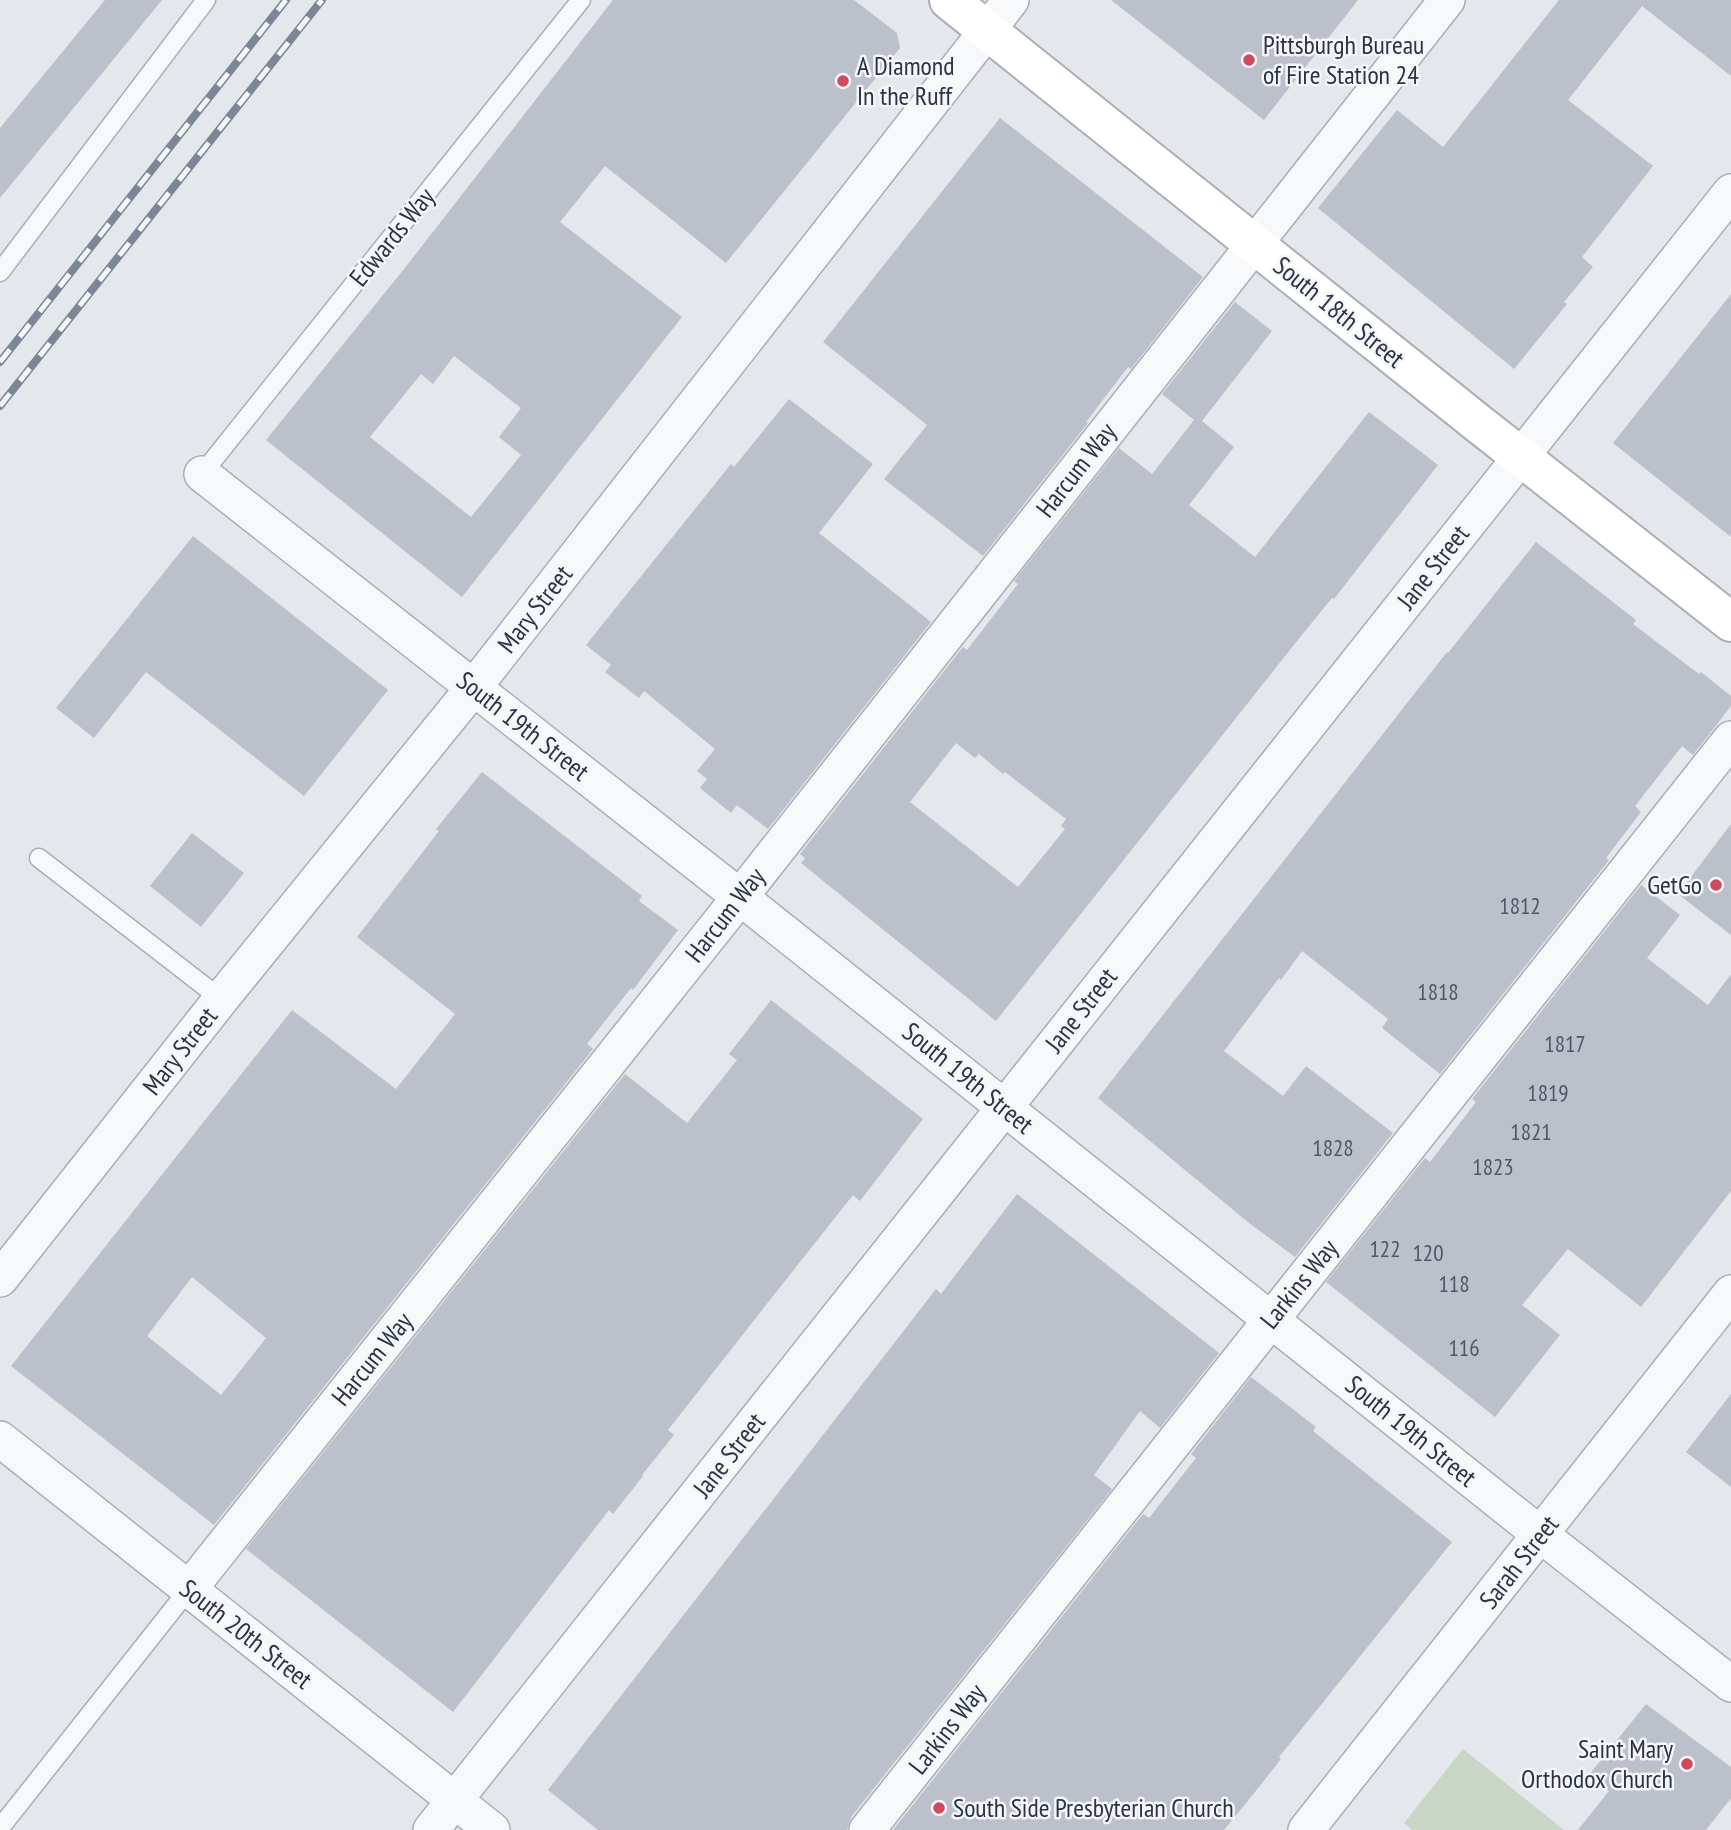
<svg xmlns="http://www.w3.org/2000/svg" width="1731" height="1830" viewBox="0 0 1731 1830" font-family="'PT Sans Narrow',sans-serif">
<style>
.green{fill:#c9d6c5}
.building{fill:#bbc0ca;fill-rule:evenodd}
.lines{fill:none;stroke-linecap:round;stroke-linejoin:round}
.service-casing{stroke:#a9aeb7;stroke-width:21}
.minor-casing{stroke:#a9aeb7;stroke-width:38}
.secondary-casing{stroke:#a9aeb7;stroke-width:42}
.service{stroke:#f7f8fa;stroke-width:18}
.minor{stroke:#f7f8fa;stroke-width:35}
.secondary{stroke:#fff;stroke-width:38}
.rail-casing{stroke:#7d8696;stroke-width:8}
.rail{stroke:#f4f6f9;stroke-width:5;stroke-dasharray:16;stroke-linecap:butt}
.poi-dot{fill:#d1495b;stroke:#f4f6f9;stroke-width:2.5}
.labels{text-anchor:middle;stroke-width:5;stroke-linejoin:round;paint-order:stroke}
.number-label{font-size:23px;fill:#4f5766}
.poi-label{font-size:26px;fill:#2b3445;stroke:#f4f6f9;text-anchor:start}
.street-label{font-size:26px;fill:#2b3445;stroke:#f4f6f9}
</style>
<rect width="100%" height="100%" fill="#e4e7ec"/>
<!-- green -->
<polygon class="green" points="1463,1749 1564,1830 1412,1830 1404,1823"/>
<!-- building -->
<g class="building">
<polygon points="105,0 162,0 0,198 0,128"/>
<path d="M613,0h241l43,33 3,15 -174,215 -121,-97 -45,56 122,95 -220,280 -196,-157 142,-176zM454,356l67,52 -22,29 22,18 -50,62 -101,-80 51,-63 12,10z"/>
<polygon points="1111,0 1358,0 1264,120"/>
<polygon points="1559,0 1731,0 1731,76 1642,6 1568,100 1653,166 1582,257 1593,267 1564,302 1567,304 1514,369 1318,208 1397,110 1443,147"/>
<polygon points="1000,118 1203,277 1131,369 1128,367 1086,422 1088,423 983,556 884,479 927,425 823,342"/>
<polygon points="1731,294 1731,537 1613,443"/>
<path d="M1235,302l37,29 -70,90 32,26 -45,58 66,52 114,-145 69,53 -104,134 -2,-1 -35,43 -301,380 -195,-158 4,-5 -5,-4 163,-207 4,3 51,-66 -4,-3 105,-133 33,26 42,-54 -32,-26zM956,743l19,15 4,-4 24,20 2,-2 61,47 -5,7 4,3 -47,58 -108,-85z"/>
<polygon points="789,399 873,464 819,533 931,622 768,829 737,805 731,813 700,788 707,779 697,771 715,749 644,691 639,698 605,672 611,665 586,645 731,464 734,467"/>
<polygon points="193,536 388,690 304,796 146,672 94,738 56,708"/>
<polygon points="1536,542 1636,620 1633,624 1699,674 1701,672 1731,696 1731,706 1693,755 1682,746 1635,806 1641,812 1606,858 1609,860 1440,1074 1382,1028 1388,1019 1302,951 1281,980 1279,978 1224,1051 1283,1096 1306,1066 1393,1133 1295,1257 1249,1223 1098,1098 1447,652 1448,653"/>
<path d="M482,772l160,124 -3,5 39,29 -45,60 -2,-2 -44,56 6,5 -379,476 -203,-159 281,-356 104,79 59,-75 -98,-77 82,-106 -3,-2zM192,1277l74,61 -45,57 -74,-59z"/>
<polygon points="1731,824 1731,935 1678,894"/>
<polygon points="192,833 244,873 201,927 150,886"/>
<polygon points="1641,885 1680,915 1647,958 1708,1005 1731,974 1731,1191 1641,1307 1568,1249 1522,1305 1560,1335 1495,1417 1326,1282 1425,1158 1430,1162 1476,1102 1472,1099"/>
<polygon points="771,1000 923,1119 860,1201 853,1195 773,1296 668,1430 674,1435 642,1475 643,1476 613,1514 609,1510 453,1712 246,1549 625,1074 687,1123 737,1060 729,1054"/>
<polygon points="1017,1194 1219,1353 1160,1428 1140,1411 1094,1475 1112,1489 851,1817 847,1830 598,1830 548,1790 936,1289 941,1294"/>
<polygon points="1251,1377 1316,1427 1313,1431 1452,1542 1279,1757 1281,1759 1255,1792 1224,1830 893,1830 1143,1514 1149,1518 1196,1458 1191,1454"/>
<polygon points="1731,1394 1731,1487 1686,1452"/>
<polygon points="1646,1704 1731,1767 1731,1798 1706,1830 1578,1830 1609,1791 1589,1775"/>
</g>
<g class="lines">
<defs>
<g id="service">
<polyline points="0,272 206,0"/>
<polyline points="202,474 581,0"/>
<polyline points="39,858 221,999"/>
<polyline points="0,1828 189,1589"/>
</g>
<g id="minor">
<polyline points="202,474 740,897 1541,1535 1731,1684"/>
<polyline points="0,1279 221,999 474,687 1011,0"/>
<polyline points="0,1439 492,1830"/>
<polyline points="189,1589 740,897 1447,0"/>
<polyline points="431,1830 1731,192"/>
<polyline points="867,1830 1731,739"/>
<polyline points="1306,1830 1731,1293"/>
</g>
<polyline id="secondary" points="949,0 1479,424 1731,622"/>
</defs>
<!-- service casing -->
<use href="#service" class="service-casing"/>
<!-- minor casing -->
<use href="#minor" class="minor-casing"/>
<!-- secondary casing -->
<use href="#secondary" class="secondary-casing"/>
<!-- service -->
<use href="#service" class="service"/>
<!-- minor -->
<use href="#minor" class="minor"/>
<!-- secondary -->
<use href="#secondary" class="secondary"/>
<defs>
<g id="rail">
<polyline points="0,362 286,0"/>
<polyline points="0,406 322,0"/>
</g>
</defs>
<!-- rail casing -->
<use href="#rail" class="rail-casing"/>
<!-- rail -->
<use href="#rail" class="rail"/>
</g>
<!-- markers -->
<g class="poi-dot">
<circle cx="1249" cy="60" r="7"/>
<circle cx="843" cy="81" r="7"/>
<circle cx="1716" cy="885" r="7"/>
<circle cx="1687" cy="1764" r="7"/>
<circle cx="939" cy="1808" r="7"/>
</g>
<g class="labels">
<!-- number labels -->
<g class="number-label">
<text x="1520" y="914">1812</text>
<text x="1438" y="1000">1818</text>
<text x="1565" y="1052">1817</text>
<text x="1548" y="1101">1819</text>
<text x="1531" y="1140">1821</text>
<text x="1333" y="1156">1828</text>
<text x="1493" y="1175">1823</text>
<text x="1385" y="1257">122</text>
<text x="1428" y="1261">120</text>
<text x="1454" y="1292">118</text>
<text x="1464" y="1356">116</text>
</g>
<!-- poi labels -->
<g class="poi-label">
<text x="1263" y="54">Pittsburgh Bureau<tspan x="1263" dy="30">of Fire Station 24</tspan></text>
<text x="857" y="75">A Diamond<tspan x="857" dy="30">In the Ruff</tspan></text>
<text x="1702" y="894" text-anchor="end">GetGo</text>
<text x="1673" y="1758" text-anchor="end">Saint Mary<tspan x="1673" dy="30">Orthodox Church</tspan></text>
<text x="953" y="1817">South Side Presbyterian Church</text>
</g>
<!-- street labels -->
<g class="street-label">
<text transform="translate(392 237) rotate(-51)" y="9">Edwards Way</text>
<text transform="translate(1339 312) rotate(39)" y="9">South 18th Street</text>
<text transform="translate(1076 470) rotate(-52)" y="9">Harcum Way</text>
<text transform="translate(1433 567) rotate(-52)" y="9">Jane Street</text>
<text transform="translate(535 609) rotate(-52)" y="9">Mary Street</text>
<text transform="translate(523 726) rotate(38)" y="9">South 19th Street</text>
<text transform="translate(725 915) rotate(-52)" y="9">Harcum Way</text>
<text transform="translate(1081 1010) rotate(-52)" y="9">Jane Street</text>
<text transform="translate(180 1051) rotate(-52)" y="9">Mary Street</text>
<text transform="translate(968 1078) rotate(39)" y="9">South 19th Street</text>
<text transform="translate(1299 1284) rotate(-51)" y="9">Larkins Way</text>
<text transform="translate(372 1359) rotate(-51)" y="9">Harcum Way</text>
<text transform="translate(1411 1431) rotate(39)" y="9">South 19th Street</text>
<text transform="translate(729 1455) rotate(-52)" y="9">Jane Street</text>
<text transform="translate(1519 1562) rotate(-52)" y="9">Sarah Street</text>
<text transform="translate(246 1634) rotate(38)" y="9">South 20th Street</text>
<text transform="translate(947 1729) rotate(-52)" y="9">Larkins Way</text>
</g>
</g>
</svg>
